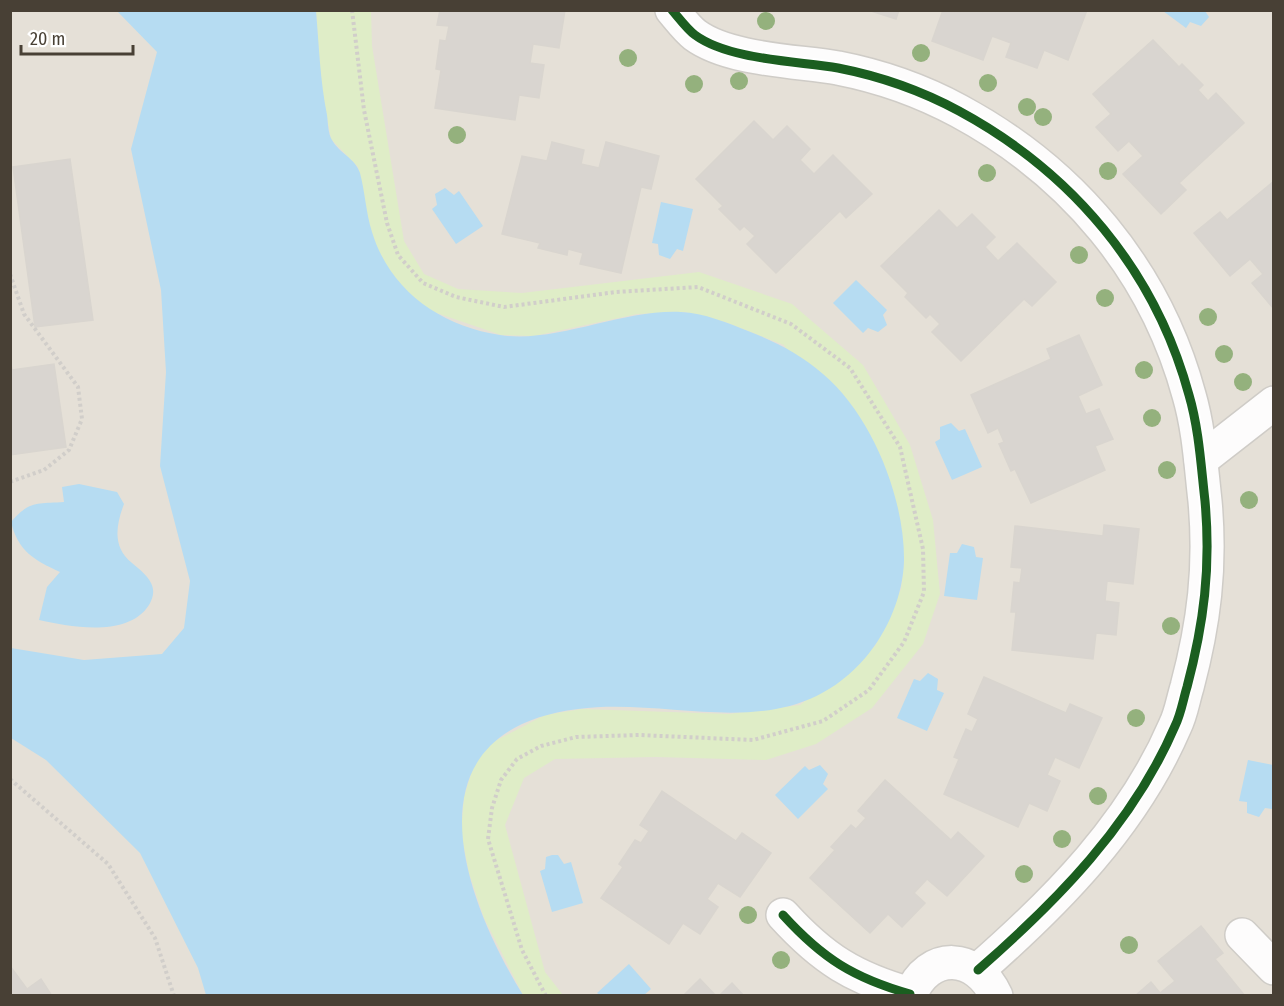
<svg xmlns="http://www.w3.org/2000/svg" width="1284" height="1006" viewBox="0 0 1284 1006" font-family="'Fira Sans Condensed',sans-serif">
<style>
.residential{fill:#e5e0d7}
.green{fill:#dfedc7}
.water{fill:#b6dcf2}
.building{fill:#d9d5d0;stroke:#d9d5cf;stroke-width:1.5}
.lines{fill:none;stroke-linecap:round;stroke-linejoin:round}
.street-casing{stroke:#cfccc7;stroke-width:36}
.path{stroke:#d1ceca;stroke-width:4;stroke-dasharray:3 3;stroke-linecap:butt}
.street{stroke:#fdfcfc;stroke-width:33}
.cycleway-casing{stroke:#fff;stroke-width:13}
.cycleway{stroke:#1b5e20;stroke-width:9}
.tree{fill:#94b17d}
</style>
<rect width="100%" height="100%" fill="#f0eeea"/>
<!-- residential -->
<polygon class="residential" points="10,11 1273,11 1273,995 11,995"/>
<!-- green -->
<polygon class="green" points="316,11 371,11 372,46 404,241 424,274 458,289 522,293 699,272 792,304 863,365 910,445 933,520 940,594 923,644 872,708 816,744 766,760 656,757 555,759 524,778 505,825 545,972 563,995 523,995 484,918 469,873 461,832 464,797 474,764 491,743 545,715 582,709 729,714 800,705 875,646 901,589 904,560 784,345 725,322 685,312 637,314 534,336 501,335 428,310 404,289 382,261 370,228 358,167 331,139 321,84"/>
<!-- water -->
<g class="water">
<path d="M117,11h199c3,35 4,69 11,104 1,7 1,19 5,25 7,13 23,18 28,33 5,19 6,40 12,59 18,59 69,94 128,103 55,9 122,-26 181,-23 23,1 47,11 67,19 28,11 52,23 75,43 49,41 82,125 81,187 -1,34 -16,70 -38,96 -79,92 -187,39 -288,52 -173,22 -118,184 -55,286h-317l-8,-27 -58,-115 -94,-93 -35,-22v-90l73,12 78,-6 22,-26 6,-47 -30,-115 6,-94 -5,-82 -30,-141 26,-97z"/>
<polygon points="1163,11 1205,11 1209,17 1201,26 1190,22 1186,28"/>
<polygon points="445,188 454,195 459,191 483,226 456,244 432,209 437,205 435,194"/>
<polygon points="661,202 693,209 683,251 677,249 670,259 659,255 658,244 652,243"/>
<polygon points="856,280 887,310 883,315 887,325 878,332 868,328 863,333 833,303"/>
<polygon points="951,423 959,431 965,429 982,467 952,480 935,442 940,439 940,427"/>
<path d="M79,484l38,8 7,12c-8,21 -12,43 8,59 7,6 15,12 19,20 4,8 2,15 -2,22 -21,33 -79,22 -110,15l8,-33 13,-15c-26,-12 -42,-21 -49,-50 19,-22 26,-18 53,-20l-2,-15z"/>
<polygon points="962,544 974,547 976,557 983,558 977,600 944,596 950,553 957,553"/>
<polygon points="928,673 938,679 937,690 944,693 927,731 897,718 914,679 920,681"/>
<polygon points="1248,760 1273,765 1272,809 1265,808 1259,817 1247,813 1247,802 1239,801"/>
<polygon points="820,765 828,774 823,784 828,789 798,819 775,795 805,766 809,770"/>
<polygon points="552,855 558,855 564,864 571,862 583,903 552,912 540,871 545,869 546,857"/>
<polygon points="629,964 651,989 644,995 600,995 597,993"/>
</g>
<!-- building -->
<g class="building">
<polygon points="440,10 565,10 559,48 533,44 530,63 544,65 539,98 519,95 515,120 435,108 441,70 436,69 440,40 446,41 449,26 437,25"/>
<polygon points="868,10 899,10 896,19"/>
<polygon points="943,10 954,12 1087,10 1068,60 1044,50 1037,68 1006,57 1011,43 992,36 983,60 932,41"/>
<polygon points="1153,40 1179,67 1182,64 1203,85 1198,90 1208,101 1216,93 1244,123 1179,183 1186,190 1161,214 1123,174 1143,156 1129,141 1118,151 1096,127 1111,114 1093,94"/>
<polygon points="754,121 773,140 787,126 810,149 800,160 814,174 833,155 872,194 846,218 840,211 776,273 747,244 755,236 744,226 740,230 719,209 723,206 696,179"/>
<polygon points="552,142 584,150 581,164 599,168 606,142 659,156 651,189 641,187 621,273 580,264 583,253 568,249 567,255 538,248 540,243 502,234 522,156 547,161"/>
<polygon points="70,159 93,320 35,327 13,167"/>
<polygon points="1274,181 1274,308 1273,308 1252,283 1263,274 1250,259 1230,276 1194,233 1220,212 1227,220"/>
<polygon points="939,210 957,228 972,214 995,237 985,247 998,261 1017,243 1056,282 1032,306 1024,299 961,361 932,332 940,324 930,314 926,318 905,297 908,293 881,266"/>
<polygon points="1079,335 1102,385 1078,396 1086,414 1099,409 1113,439 1095,446 1105,470 1031,503 1015,469 1011,471 999,444 1004,442 998,428 988,433 971,395 1051,359 1047,349"/>
<polygon points="10,360 12,370 54,364 66,447 10,455"/>
<polygon points="1104,525 1139,529 1133,584 1107,581 1105,601 1119,603 1116,635 1096,633 1093,659 1012,650 1016,612 1011,612 1014,582 1020,583 1022,568 1011,567 1015,526 1103,536"/>
<polygon points="984,677 1066,713 1070,704 1102,718 1079,768 1055,757 1047,775 1060,781 1047,811 1029,803 1018,827 944,794 959,759 954,757 966,729 972,732 978,719 968,714"/>
<polygon points="885,780 951,840 958,832 984,856 947,896 927,879 914,893 925,903 902,927 888,914 870,933 810,878 835,850 831,847 851,825 856,829 866,818 858,811"/>
<polygon points="662,791 736,841 742,833 771,853 740,897 718,883 707,899 718,907 700,934 683,923 669,944 601,898 623,867 619,864 635,840 641,843 649,831 640,825"/>
<polygon points="1201,926 1223,953 1215,959 1245,996 1135,996 1151,982 1160,993 1175,981 1158,961"/>
<polygon points="10,966 27,989 41,979 52,996 10,996"/>
<polygon points="700,979 716,996 683,996"/>
<polygon points="732,983 744,996 719,996"/>
</g>
<g class="lines">
<defs>
<g id="street">
<path d="M672,10c7,8 15,19 23,25 34,25 102,26 143,33 41,8 84,23 121,43 113,61 196,159 230,284 10,34 12,71 16,106 6,66 -1,122 -18,186 -4,13 -6,27 -12,39 -42,98 -118,175 -197,244"/>
<polyline points="1201,460 1274,403"/>
<path d="M783,915c40,44 71,63 127,79"/>
<polyline points="1242,935 1274,968"/>
<path d="M910,996c18,-46 67,-43 86,0"/>
</g>
</defs>
<!-- street casing -->
<use href="#street" class="street-casing"/>
<!-- path -->
<g class="path">
<polyline points="352,10 364,110 387,223 398,255 423,283 456,297 504,307 616,292 698,287 791,324 850,368 900,447 923,549 924,592 904,642 869,690 823,721 753,740 639,735 576,737 541,746 517,759 501,780 492,808 488,839 522,950 546,996"/>
<polyline points="10,274 24,314 78,387 82,419 69,450 44,470 10,482"/>
<polyline points="10,779 108,864 155,938 174,996"/>
</g>
<!-- street -->
<use href="#street" class="street"/>
<defs>
<g id="cycleway">
<path d="M672,10c7,8 15,19 23,25 34,25 102,26 143,33 41,8 84,23 121,43 113,61 196,159 230,284 10,34 12,71 16,106 6,66 -1,122 -18,186 -4,13 -6,27 -12,39 -42,98 -118,175 -197,244"/>
<path d="M783,915c40,44 71,63 127,79"/>
</g>
</defs>
<!-- cycleway casing -->
<use href="#cycleway" class="cycleway-casing"/>
<!-- cycleway -->
<use href="#cycleway" class="cycleway"/>
</g>
<!-- trees -->
<g class="tree">
<circle cx="766" cy="21" r="9"/>
<circle cx="921" cy="53" r="9"/>
<circle cx="628" cy="58" r="9"/>
<circle cx="739" cy="81" r="9"/>
<circle cx="988" cy="83" r="9"/>
<circle cx="694" cy="84" r="9"/>
<circle cx="1027" cy="107" r="9"/>
<circle cx="1043" cy="117" r="9"/>
<circle cx="457" cy="135" r="9"/>
<circle cx="1108" cy="171" r="9"/>
<circle cx="987" cy="173" r="9"/>
<circle cx="1079" cy="255" r="9"/>
<circle cx="1105" cy="298" r="9"/>
<circle cx="1208" cy="317" r="9"/>
<circle cx="1224" cy="354" r="9"/>
<circle cx="1144" cy="370" r="9"/>
<circle cx="1243" cy="382" r="9"/>
<circle cx="1152" cy="418" r="9"/>
<circle cx="1167" cy="470" r="9"/>
<circle cx="1249" cy="500" r="9"/>
<circle cx="1171" cy="626" r="9"/>
<circle cx="1136" cy="718" r="9"/>
<circle cx="1098" cy="796" r="9"/>
<circle cx="1062" cy="839" r="9"/>
<circle cx="1024" cy="874" r="9"/>
<circle cx="748" cy="915" r="9"/>
<circle cx="1129" cy="945" r="9"/>
<circle cx="781" cy="960" r="9"/>
</g>
<!-- border -->
<rect width="1284" height="1006" fill="none" stroke="#484035" stroke-width="24"/>
<!-- scale -->
<path d="M21 45v9h112v-9" fill="none" stroke="#484035" stroke-width="3"/>
<text x="30" y="45" font-size="18" fill="#484035" stroke="#ffffff" stroke-width="4.5" paint-order="stroke">20 m</text>
</svg>
